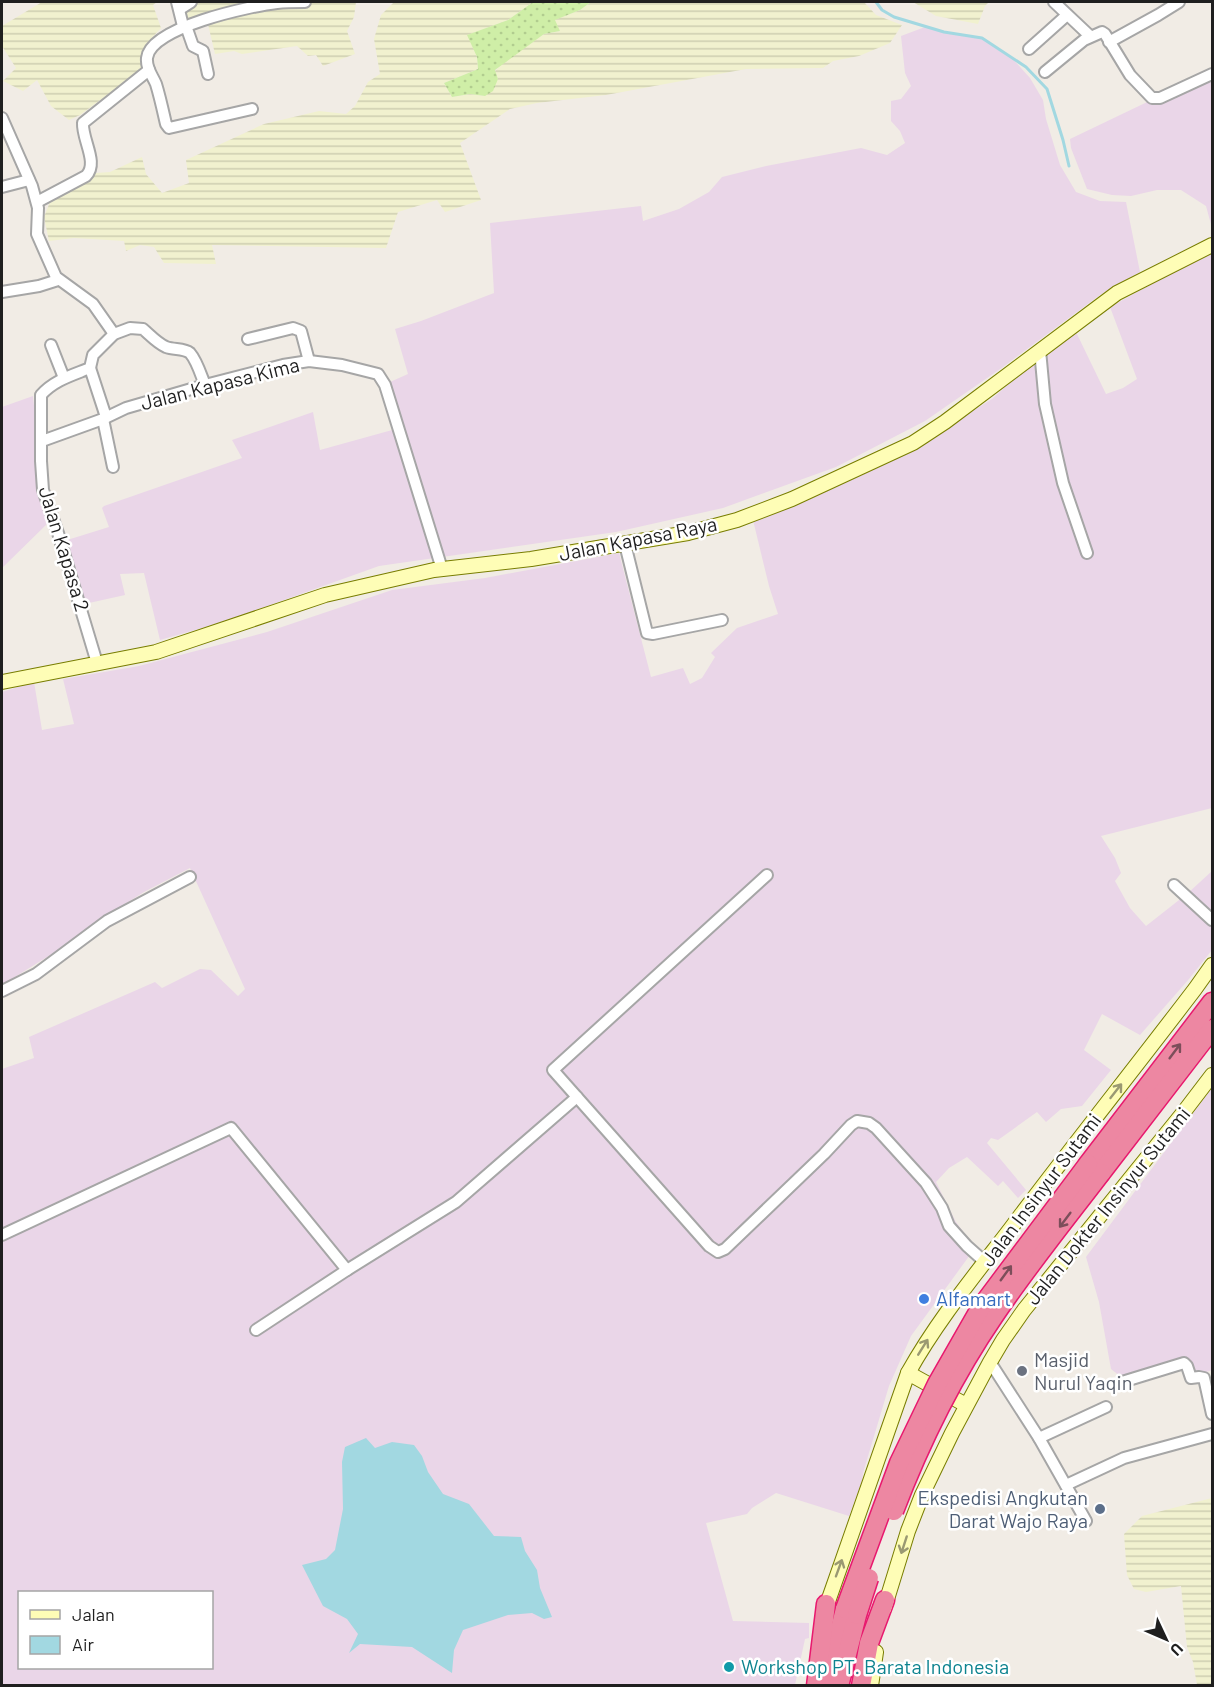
<svg xmlns="http://www.w3.org/2000/svg" width="1214" height="1687" viewBox="0 0 1214 1687" font-family="Barlow,sans-serif">
<style>
.industrial{fill:#ead6e8;fill-rule:evenodd}
.farmland{fill:url(#farmland-rules)}
.garden{fill:url(#garden-dots)}
.water{fill:#a2d8e1}
.lines{fill:none;stroke-linecap:round;stroke-linejoin:round}
.stream{stroke:#a2d8e1;stroke-width:3}
.street-casing{stroke:#a6a6a6;stroke-width:14}
.secondary-casing{stroke:#787d00;stroke-width:16}
.highway-casing{stroke:#e8196e;stroke-width:21}
.street{stroke:#fff;stroke-width:10}
.secondary{stroke:#fefdb6;stroke-width:14}
.highway{stroke:#ed87a2;stroke-width:18}
.highway-bridge-casing{stroke:#e8196e;stroke-width:21;stroke-linecap:butt}
.highway-bridge{stroke:#ed87a2;stroke-width:18}
.oneway{stroke:#7c4e5a}
.oneway2{stroke:#9a9972}
.shop-dot{fill:#3f7fe0;stroke:#fff;stroke-width:2}
.worship-dot{fill:#6b7280;stroke:#fff;stroke-width:2}
.service-dot{fill:#5c6f8a;stroke:#fff;stroke-width:2}
.culture-dot{fill:#0f9aa8;stroke:#fff;stroke-width:2}
.labels{text-anchor:middle;stroke-width:5;stroke-linejoin:round;paint-order:stroke}
.street-label{font-size:20px;fill:#1f1f1f;stroke:#fff}
.shop-label{font-size:20px;fill:#366cbe;stroke:#fff;text-anchor:start}
.worship-label{font-size:20px;fill:#5b616d;stroke:#fff;text-anchor:start}
.service-label{font-size:20px;fill:#4e5e75;stroke:#fff;text-anchor:end}
.culture-label{font-size:20px;fill:#0d838f;stroke:#fff;text-anchor:start}
</style>
<defs>
<pattern id="farmland-rules" width="6" height="5" patternUnits="userSpaceOnUse" patternTransform="scale(1.5)"><rect width="6" height="5" fill="#f1f1cf"/><path d="M0 2.5h6" fill="none" stroke="#ceceb1"/></pattern>
<pattern id="garden-dots" width="8" height="8" patternUnits="userSpaceOnUse" patternTransform="scale(1.5)"><rect width="8" height="8" fill="#cfeea7"/><path d="M2 2h.1M6 6h.1" fill="none" stroke="#b1cc8f" stroke-width="1.8" stroke-linecap="round"/></pattern>
</defs>
<rect width="100%" height="100%" fill="#f1ece5"/>
<!-- industrial -->
<g class="industrial">
<polygon points="925,27 944,32 982,38 1012,58 1030,78 1043,100 1046,119 1060,165 1076,192 1100,201 1126,202 1140,272 1100,295 1003,367 925,421 836,467 723,508 616,532 379,566 223,622 160,640 144,573 120,574 125,595 80,605 64,541 109,527 102,508 104,506 242,458 232,440 313,412 320,450 403,427 390,382 408,374 395,329 421,321 494,293 490,223 641,206 643,221 679,209 709,192 722,177 766,166 861,148 887,155 905,143 900,131 891,121 891,101 901,99 911,86 905,73 901,36"/>
<polygon points="1212,73 1212,228 1206,206 1181,190 1157,190 1131,196 1112,195 1087,189 1071,148 1070,139 1191,81"/>
<path d="M1212,251v557l-111,28 14,22 6,15 -6,8 15,27 16,18 42,-33 24,-22v79l-23,29 -49,56 -38,-21 -18,36 27,20 -29,36 -21,3 -15,13 -9,-10 -39,28 -7,-2 -4,5 39,47 -8,8 -15,-17 -5,5 -31,-29 -18,11 -13,14 20,40 19,26 -64,88 -22,50 -26,87 -1,8 -13,35 -73,-23 -24,15 -5,6 -41,9 27,98 76,2v15l-4,1 -10,46h-793v-616l32,-11 -5,-21 126,-55 7,6 38,-19 11,1 27,26 7,-7 -55,-121 -46,24 -35,22 -54,38 -53,33v-293l32,-10 8,48 32,-6 -11,-45 76,-13 128,-34 125,-42 93,-12 134,-25 32,124 32,-9 7,16 12,-6 13,-21 -4,-4 26,-25 41,-14 -9,-28 -16,-66 51,-18 90,-42 98,-61 42,-38 42,-29 30,62 17,-6 14,-9 -27,-72zM20,1592h192v76h-192z"/>
<polygon points="33,396 37,435 37,481 48,523 2,568 2,407"/>
<polygon points="1212,1088 1212,1370 1193,1377 1187,1359 1125,1380 1111,1369 1099,1302 1086,1257"/>
</g>
<!-- farmland -->
<g class="farmland">
<polygon points="42,2 157,2 153,5 161,28 147,43 141,55 144,66 140,72 126,81 80,115 69,120 51,106 37,80 23,91 3,81 16,68 2,46 2,26"/>
<polygon points="179,2 356,2 354,17 347,31 355,54 323,66 316,55 308,56 297,46 242,54 234,51 215,54 207,20 187,23"/>
<polygon points="394,2 533,2 508,20 468,35 477,57 478,69 444,83 452,97 470,94 485,96 498,79 495,71 504,62 544,34 560,31 554,20 580,10 591,2 864,2 876,15 902,25 890,43 859,56 833,61 823,68 746,69 606,95 537,103 510,109 460,143 481,200 445,212 437,200 398,212 386,248 212,245 216,264 164,263 154,247 140,245 126,251 124,241 74,238 49,241 44,217 52,197 96,173 110,172 142,157 146,174 162,193 189,183 186,160 264,124 319,111 346,114 355,106 368,82 380,74 374,39 381,15"/>
<polygon points="913,2 989,2 985,6 978,24 936,16"/>
<polygon points="1212,1498 1212,1685 1197,1685 1193,1662 1187,1647 1181,1586 1146,1592 1134,1589 1127,1575 1124,1534 1142,1516"/>
</g>
<!-- garden -->
<polygon class="garden" points="533,2 591,2 580,10 555,20 560,31 544,34 495,70 498,79 493,91 485,96 470,94 452,97 444,83 478,69 477,57 467,35 508,20"/>
<!-- water -->
<polygon class="water" points="366,1438 375,1448 392,1442 414,1445 422,1456 428,1472 443,1494 469,1504 494,1536 521,1537 525,1551 537,1570 540,1588 552,1617 544,1619 532,1613 508,1615 463,1630 454,1650 452,1673 412,1647 360,1644 349,1653 358,1634 347,1619 323,1606 302,1565 326,1559 335,1550 343,1509 342,1462 345,1447"/>
<g class="lines">
<!-- stream -->
<polyline class="stream" points="876,2 882,10 894,17 944,32 982,38 1026,67 1047,89 1063,140 1069,166"/>
<defs>
<g id="street">
<polyline points="177,2 183,26"/>
<polyline points="1054,2 1090,36"/>
<polyline points="180,9 191,2"/>
<polyline points="186,26 193,46 203,51 208,74"/>
<polyline points="1109,42 1158,15 1179,2"/>
<polyline points="1029,49 1067,15"/>
<polyline points="1045,72 1084,40 1102,32 1105,34 1130,75 1152,98 1160,98 1212,74"/>
<path d="M252,109l-83,19 -3,-4c-3,-13 -6,-27 -10,-40 -4,-9 -10,-16 -9,-26 3,-31 104,-52 130,-55 9,-1 19,-1 28,-1"/>
<polyline points="2,118 32,186 38,208 37,234 56,277 93,304 114,334"/>
<polyline points="2,187 29,180"/>
<path d="M37,202l49,-26c13,-13 -4,-36 -3,-53l66,-53"/>
<polyline points="2,292 39,286 58,280"/>
<polyline points="248,339 293,328 301,331 309,361"/>
<polyline points="51,345 64,378"/>
<polyline points="1040,350 1045,404 1063,483 1087,553"/>
<polyline points="90,368 106,417"/>
<polyline points="103,419 113,467"/>
<polyline points="42,441 103,419 126,408 205,385 283,365 309,361 342,365 378,374 385,385 442,569"/>
<polyline points="625,544 647,633 653,634 722,620"/>
<path d="M97,663l-39,-130 -15,-43 -2,-29v-66c13,-15 32,-20 49,-27l3,-13 21,-21 16,-6 13,1c7,6 14,14 23,18 8,3 18,1 24,6 7,8 11,22 15,32"/>
<polyline points="767,875 553,1070 709,1246 718,1252 725,1249 824,1154 851,1125 857,1121 869,1123 876,1128 926,1183 942,1208 949,1226 967,1246 985,1262"/>
<polyline points="1174,885 1212,920"/>
<polyline points="2,991 36,974 107,921 190,877"/>
<polyline points="2,1235 231,1128 347,1270 456,1202 577,1097"/>
<polyline points="256,1330 347,1270"/>
<polyline points="990,1362 1039,1438 1086,1521"/>
<polyline points="1122,1382 1184,1363 1187,1366 1191,1378 1199,1377 1204,1378 1212,1414"/>
<polyline points="1039,1438 1106,1407"/>
<polyline points="1066,1485 1124,1458 1212,1434"/>
</g>
<g id="secondary">
<polyline points="2,682 156,652 325,595 434,570 531,559 688,533 737,520 792,499 913,443 945,422 1117,293 1212,245"/>
<polyline points="908,1373 966,1405"/>
<polyline points="884,1609 908,1531 922,1495 952,1433 990,1362 1003,1340 1024,1310 1183,1113 1212,1075"/>
<path d="M824,1613l84,-240c29,-52 67,-98 103,-145 60,-80 123,-159 184,-239l17,-24"/>
<polyline points="871,1686 876,1652"/>
</g>
<g id="highway">
<polyline points="1088,1164 1212,1002"/>
<polyline points="1101,1173 1212,1029"/>
<polyline points="827,1681 845,1609"/>
<polyline points="816,1686 826,1604"/>
<polyline points="839,1686 857,1615"/>
<polyline points="861,1686 869,1643 885,1600"/>
</g>
</defs>
<!-- street casing -->
<use href="#street" class="street-casing"/>
<!-- secondary casing -->
<use href="#secondary" class="secondary-casing"/>
<!-- highway casing -->
<use href="#highway" class="highway-casing"/>
<!-- street -->
<use href="#street" class="street"/>
<!-- secondary -->
<use href="#secondary" class="secondary"/>
<!-- highway -->
<use href="#highway" class="highway"/>
<defs>
<g id="highway-bridge">
<path d="M894,1511c26,-68 59,-135 100,-195 33,-49 71,-96 107,-143"/>
<polyline points="845,1609 899,1463 937,1384 981,1307 1088,1164"/>
<polyline points="857,1615 869,1578"/>
</g>
</defs>
<!-- highway-bridge casing -->
<use href="#highway-bridge" class="highway-bridge-casing"/>
<!-- highway-bridge -->
<use href="#highway-bridge" class="highway-bridge"/>
</g>
<!-- one-way arrows -->
<defs><path id="oneway-shaft" d="M-6 0H5M1.5-3L5.5 0L1.5 3" fill="none" stroke-width="1.6" stroke-linecap="round" stroke-linejoin="round" transform="scale(1.5)"/></defs>
<g class="oneway">
<use href="#oneway-shaft" transform="translate(1175 1051) rotate(-53)"/>
<use href="#oneway-shaft" transform="translate(1065 1220) rotate(127)"/>
<use href="#oneway-shaft" transform="translate(1006 1273) rotate(-54)"/>
</g>
<g class="oneway2">
<use href="#oneway-shaft" transform="translate(1116 1091) rotate(-52)"/>
<use href="#oneway-shaft" transform="translate(923 1347) rotate(-58)"/>
<use href="#oneway-shaft" transform="translate(904 1545) rotate(108)"/>
<use href="#oneway-shaft" transform="translate(839 1568) rotate(-70)"/>
</g>
<!-- markers -->
<circle class="shop-dot" cx="924" cy="1299" r="6"/>
<circle class="worship-dot" cx="1022" cy="1371" r="6"/>
<circle class="service-dot" cx="1100" cy="1509" r="6"/>
<circle class="culture-dot" cx="729" cy="1667" r="6"/>
<g class="labels">
<!-- street labels -->
<g class="street-label">
<text transform="translate(220 384) rotate(-14)" y="7">Jalan Kapasa Kima</text>
<text transform="translate(638 539) rotate(-11)" y="7">Jalan Kapasa Raya</text>
<text transform="translate(64 549) rotate(73)" y="7">Jalan Kapasa 2</text>
<text transform="translate(1041 1190) rotate(-53)" y="7">Jalan Insinyur Sutami</text>
<text transform="translate(1108 1206) rotate(-51)" y="7">Jalan Dokter Insinyur Sutami</text>
</g>
<!-- shop labels -->
<g class="shop-label">
<text x="936" y="1306">Alfamart</text>
</g>
<!-- worship labels -->
<g class="worship-label">
<text x="1034" y="1367">Masjid<tspan x="1034" dy="23">Nurul Yaqin</tspan></text>
</g>
<!-- service labels -->
<g class="service-label">
<text x="1088" y="1505">Ekspedisi Angkutan<tspan x="1088" dy="23">Darat Wajo Raya</tspan></text>
</g>
<!-- culture labels -->
<g class="culture-label">
<text x="741" y="1674">Workshop PT. Barata Indonesia</text>
</g>
</g>
<!-- border -->
<rect width="1214" height="1687" fill="none" stroke="#1f1f1f" stroke-width="6"/>
<!-- legend -->
<rect x="18" y="1591" width="195" height="78" fill="#ffffff" stroke="#a5a5a5" stroke-width="1.5"/>
<rect x="30" y="1610" width="30" height="9" fill="#fefdb6" stroke="#a5a5a5" stroke-width="1.5"/>
<text x="72" y="1621" font-size="18" fill="#1f1f1f">Jalan</text>
<rect x="30" y="1636" width="30" height="18" fill="#a2d8e1" stroke="#a5a5a5" stroke-width="1.5"/>
<text x="72" y="1651" font-size="18" fill="#1f1f1f">Air</text>
<!-- north arrow -->
<g transform="translate(1166 1639) rotate(134)" stroke="#ffffff" stroke-width="4.5" paint-order="stroke">
<path d="M0-4.5L10 22L0 15L-10 22Z" fill="#1f1f1f"/>
<text y="-9" font-size="16" font-weight="bold" text-anchor="middle" fill="#1f1f1f">U</text>
</g>
</svg>
